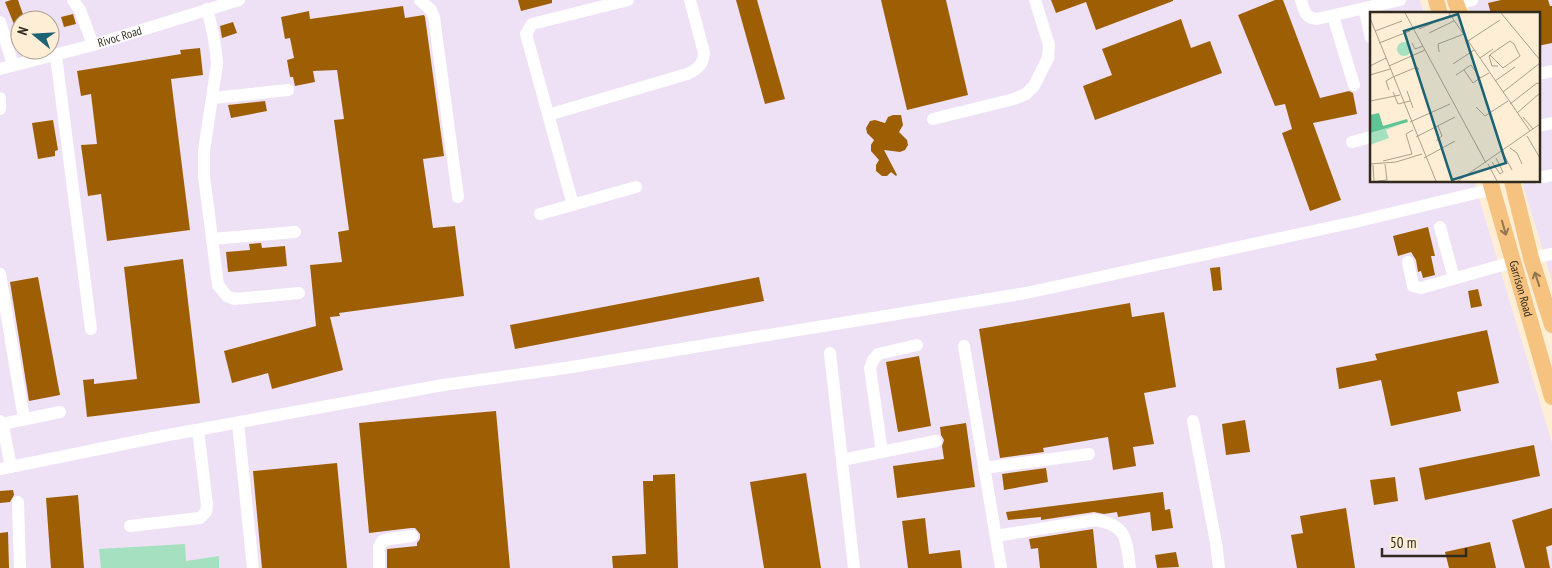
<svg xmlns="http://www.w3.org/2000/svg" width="1552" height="568" viewBox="0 0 1552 568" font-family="'PT Sans Narrow',sans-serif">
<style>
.industrial{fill:#eee1f5;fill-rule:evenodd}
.green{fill:#a5e1c0}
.building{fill:#9e5f04}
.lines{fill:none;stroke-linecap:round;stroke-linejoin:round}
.minor{stroke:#fff;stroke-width:12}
.major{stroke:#f5c37f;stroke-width:16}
.oneway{stroke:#93764e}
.labels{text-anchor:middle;stroke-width:5;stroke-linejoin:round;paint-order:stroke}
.street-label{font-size:12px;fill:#312a1e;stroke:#fdeed5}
.inset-road{fill:none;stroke:#aba08c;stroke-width:1}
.view{fill:#1e6374;fill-opacity:0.15;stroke:#1e6374;stroke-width:2.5}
.inset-edge{fill:none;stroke:#312a1e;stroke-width:2.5}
</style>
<rect width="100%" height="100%" fill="#fdeed5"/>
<!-- industrial -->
<g class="industrial">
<path d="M0,0h1420l4,14h-53v167h103l78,262v125h-1552zM20,20h30v30h-30z"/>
<polygon points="1466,0 1552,0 1552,281 1522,181 1538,181 1538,14 1471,14"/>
</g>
<!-- green -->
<polygon class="green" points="185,544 186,561 219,556 219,568 101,568 99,549"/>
<!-- building -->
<g class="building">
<polygon points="11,0 18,0 25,20 20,20 20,39 5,2"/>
<polygon points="518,0 552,0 552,3 521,11"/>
<polygon points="736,0 757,0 785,99 765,104"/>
<polygon points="881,0 946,0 968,95 907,110"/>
<polygon points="1051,0 1173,0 1173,1 1096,30 1086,2 1056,13"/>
<polygon points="1275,0 1283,0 1320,98 1349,91 1353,93 1357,114 1313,123 1341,200 1310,211 1282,133 1292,129 1285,104 1275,106 1238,15"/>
<polygon points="1501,0 1548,0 1550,6 1552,6 1552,43 1538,46 1538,14 1491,14 1488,3"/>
<polygon points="403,6 405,18 424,15 425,17 444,156 423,159 433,228 455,226 464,296 339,313 340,316 330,317 343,370 272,389 268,373 232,383 224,351 316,326 310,265 342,262 338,232 349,230 334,120 344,119 337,70 313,71 315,82 295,86 293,77 290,77 287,60 294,58 290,38 285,39 281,17 309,11 310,19"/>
<polygon points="73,14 76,24 64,27 61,17"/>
<polygon points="1181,19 1191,48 1210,41 1222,73 1095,120 1083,86 1112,75 1102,49"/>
<polygon points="233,22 237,33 222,38 220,26"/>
<polygon points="200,48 203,75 171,79 190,230 107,241 101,194 88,196 81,145 97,144 91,94 81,96 77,71 181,54 180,50"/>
<polygon points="265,101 267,111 231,118 228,105"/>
<polygon points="893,115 901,115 903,125 899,132 907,140 908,145 905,150 900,152 884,150 897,175 896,176 891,172 887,176 882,176 876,171 876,165 879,160 871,151 871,145 874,140 867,133 866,128 870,121 875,120 885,123 888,117"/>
<polygon points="53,120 58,150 55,151 55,156 38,159 32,123"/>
<polygon points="1428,227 1435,256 1431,256 1435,275 1423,278 1421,271 1418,272 1416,260 1411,252 1398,256 1393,236"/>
<polygon points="261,243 262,248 285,246 287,266 228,272 226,252 250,250 249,244"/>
<polygon points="183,259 200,403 87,417 83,380 94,379 94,384 137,379 124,267"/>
<polygon points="1220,267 1222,290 1213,291 1210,268"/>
<polygon points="38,277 60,395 29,401 10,282"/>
<polygon points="759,277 764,301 515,349 510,325"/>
<polygon points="1478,289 1482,306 1471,308 1468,291"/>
<polygon points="1130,303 1132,317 1164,312 1176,387 1144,393 1154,444 1133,447 1136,466 1113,470 1108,437 1043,448 1044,452 1000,458 979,329"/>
<polygon points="1487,330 1499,383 1457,392 1461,411 1391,426 1381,380 1339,389 1336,368 1377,360 1375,354"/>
<polygon points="919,356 931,426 898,432 886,362"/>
<polygon points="496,411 510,568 387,568 387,549 417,546 417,543 420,539 420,534 415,528 411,528 369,533 359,423"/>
<polygon points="1245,420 1250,452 1226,455 1222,424"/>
<polygon points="966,423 975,487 897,498 893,466 944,459 942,446 944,440 941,435 940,427"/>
<polygon points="1534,445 1540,476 1425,500 1419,468"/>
<polygon points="337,463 347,568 262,568 253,471"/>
<polygon points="1046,468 1048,482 1004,490 1002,474"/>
<polygon points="806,473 821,568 764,568 750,482"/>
<polygon points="675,474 678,568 613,568 612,556 646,554 643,481 653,481 653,475"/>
<polygon points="1395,477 1398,501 1374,505 1370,480"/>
<polygon points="13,490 14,495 10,502 0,503 0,491"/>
<polygon points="1163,492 1165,510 1170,509 1173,528 1152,531 1150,512 1118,517 1117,512 1104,514 1094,512 1041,520 1041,517 1008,520 1006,512"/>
<polygon points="78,495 84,568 51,568 46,498"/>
<polygon points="1346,508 1355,568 1297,568 1291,535 1303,533 1300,516"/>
<polygon points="1552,508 1552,545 1546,547 1550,568 1525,568 1512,520"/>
<polygon points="925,518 929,554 960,550 962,568 908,568 902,521"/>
<polygon points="1093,529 1097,568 1040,568 1038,548 1031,549 1029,539"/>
<polygon points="8,532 9,568 0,568 0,533"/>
<polygon points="1490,542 1496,568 1449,568 1445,552"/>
<polygon points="1176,552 1179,567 1157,568 1155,555"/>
</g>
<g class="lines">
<!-- minor -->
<g class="minor">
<polyline points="73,0 80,10 93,45"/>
<polyline points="420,0 431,10 434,17 458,197"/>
<path d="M1301,0c3,10 4,18 16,19l83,-19"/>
<polyline points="1456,3 1472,0"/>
<polyline points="1364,8 1371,38"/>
<path d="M207,9c5,18 9,36 10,55l-13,87v25l14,109 9,11 7,3 65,-6"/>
<polyline points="1333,16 1354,85"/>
<polyline points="0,22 13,65"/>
<polyline points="56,56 91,329"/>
<path id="s1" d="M0,69l93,-24 146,-45"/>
<polyline points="1538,74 1552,71"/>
<polyline points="0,98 0,109"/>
<polyline points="213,98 288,90"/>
<path d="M548,115l139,-41c11,-5 16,-9 17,-21l-14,-53"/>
<polyline points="933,119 1014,99 1026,94 1034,86 1048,58 1049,45 1035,0"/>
<polyline points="1538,126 1552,123"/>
<polyline points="1352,142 1371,137"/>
<polyline points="1538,178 1552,175"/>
<polyline points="573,205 526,34 532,24 628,0"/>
<polyline points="540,214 636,187"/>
<polyline points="1440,227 1454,278"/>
<polyline points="212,239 295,232"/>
<polyline points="1531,258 1552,254"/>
<polyline points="1408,262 1413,286 1421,288 1513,262"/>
<polyline points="0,274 24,419"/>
<polyline points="964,346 1001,568"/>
<polyline points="830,353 854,568"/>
<polyline points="0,421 4,431 11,467"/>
<polyline points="1193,421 1216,543 1219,568"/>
<polyline points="238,423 253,568"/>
<polyline points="2,424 60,412"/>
<polyline points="882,452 870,368 873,360 878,354 917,345"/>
<polyline points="842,460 936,441"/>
<polyline points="984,468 1089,454"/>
<polyline points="0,469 163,436 443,385 559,369 1026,293 1355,222 1493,189"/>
<polyline points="18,502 20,568"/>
<polyline points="130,526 200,518 206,512 207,505 198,430"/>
<path d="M996,536l99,-16c33,5 31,20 35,48"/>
<polyline points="379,568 379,547 382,541 389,539 412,536"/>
</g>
<!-- major -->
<g class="major">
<polyline points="1436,0 1440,14"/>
<polyline points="1455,0 1460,14"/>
<path id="s2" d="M1490,181l62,216"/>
<polyline points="1512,181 1531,258 1552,325"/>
</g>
</g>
<!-- one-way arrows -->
<defs><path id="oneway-shaft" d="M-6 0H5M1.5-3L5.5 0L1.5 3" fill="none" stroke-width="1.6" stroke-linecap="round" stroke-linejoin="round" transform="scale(1.25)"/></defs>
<g class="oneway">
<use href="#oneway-shaft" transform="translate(1504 228) rotate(74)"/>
<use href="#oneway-shaft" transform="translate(1537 279) rotate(-108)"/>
</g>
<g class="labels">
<!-- street labels -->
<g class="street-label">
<text dy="4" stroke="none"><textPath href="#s1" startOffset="124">Rivoc Road</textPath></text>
<text dy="4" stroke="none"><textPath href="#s2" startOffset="112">Garrison Road</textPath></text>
</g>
</g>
<!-- overview -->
<g transform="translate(1370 12)">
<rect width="170" height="170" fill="#fdeed5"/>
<path d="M27 37a7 7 0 1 1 14 0a7 7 0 1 1-14 0ZM31,112l-15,6 3,8 -19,7v-12z" fill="#a5e1c0"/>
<path d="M9,101l4,13 24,-7 1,3 -38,11v-18z" fill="#5ec493"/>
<path class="inset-road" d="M35,1l81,150M79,1l81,118M131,1l39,47M0,6l66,163M49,17l32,-14M5,19l27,-10M59,21l25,-12M98,29l32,-21M9,31l31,-12M42,31l3,6 8,-3M69,40l-1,-8 26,-10M120,43l13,13 17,-12 -6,-12 -4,-3 -19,13 -2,2 3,10h6M110,46l13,-9M83,52l21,-14M0,54l16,-8M19,54l36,-16M94,58l9,13 7,-5M0,63l20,-6M86,63l15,-10 9,13 9,-5M23,65l24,-10 2,3M125,69l20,-14M19,78l-3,-9 7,-4M37,79l6,17M23,80l5,12 12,-3M133,80l37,-29M0,89l30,-6M140,92l27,-21 3,1M106,95l9,9 23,-15M147,101l23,-20M153,105l10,12M40,110l40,-18M157,124l13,22M46,125l39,-20M66,129l6,-5 -4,-10M140,136l7,5 5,11M133,141l9,17M54,146l31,-17M13,149l29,-7 -6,-20 7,-4M122,150l8,12 3,-2 -7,-14M0,152l26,-2 26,-8M118,152l9,17M3,153l1,16M8,169l9,-1 -2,-16M88,169l82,-57"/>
<path class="view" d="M88,2l48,149 -54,17 -48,-149z"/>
<rect width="170" height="170" class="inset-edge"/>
</g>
<!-- north arrow -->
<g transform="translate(35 35) rotate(288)"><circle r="24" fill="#fdeed5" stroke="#aba08c"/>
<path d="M0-4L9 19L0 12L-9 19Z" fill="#1e6374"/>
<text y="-8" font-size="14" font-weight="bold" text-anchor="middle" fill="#312a1e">N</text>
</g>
<!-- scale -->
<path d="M1382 548v8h84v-8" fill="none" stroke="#312a1e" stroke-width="2.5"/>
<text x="1390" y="548" font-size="15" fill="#312a1e" stroke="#fdeed5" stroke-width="4" paint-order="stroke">50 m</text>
</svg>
